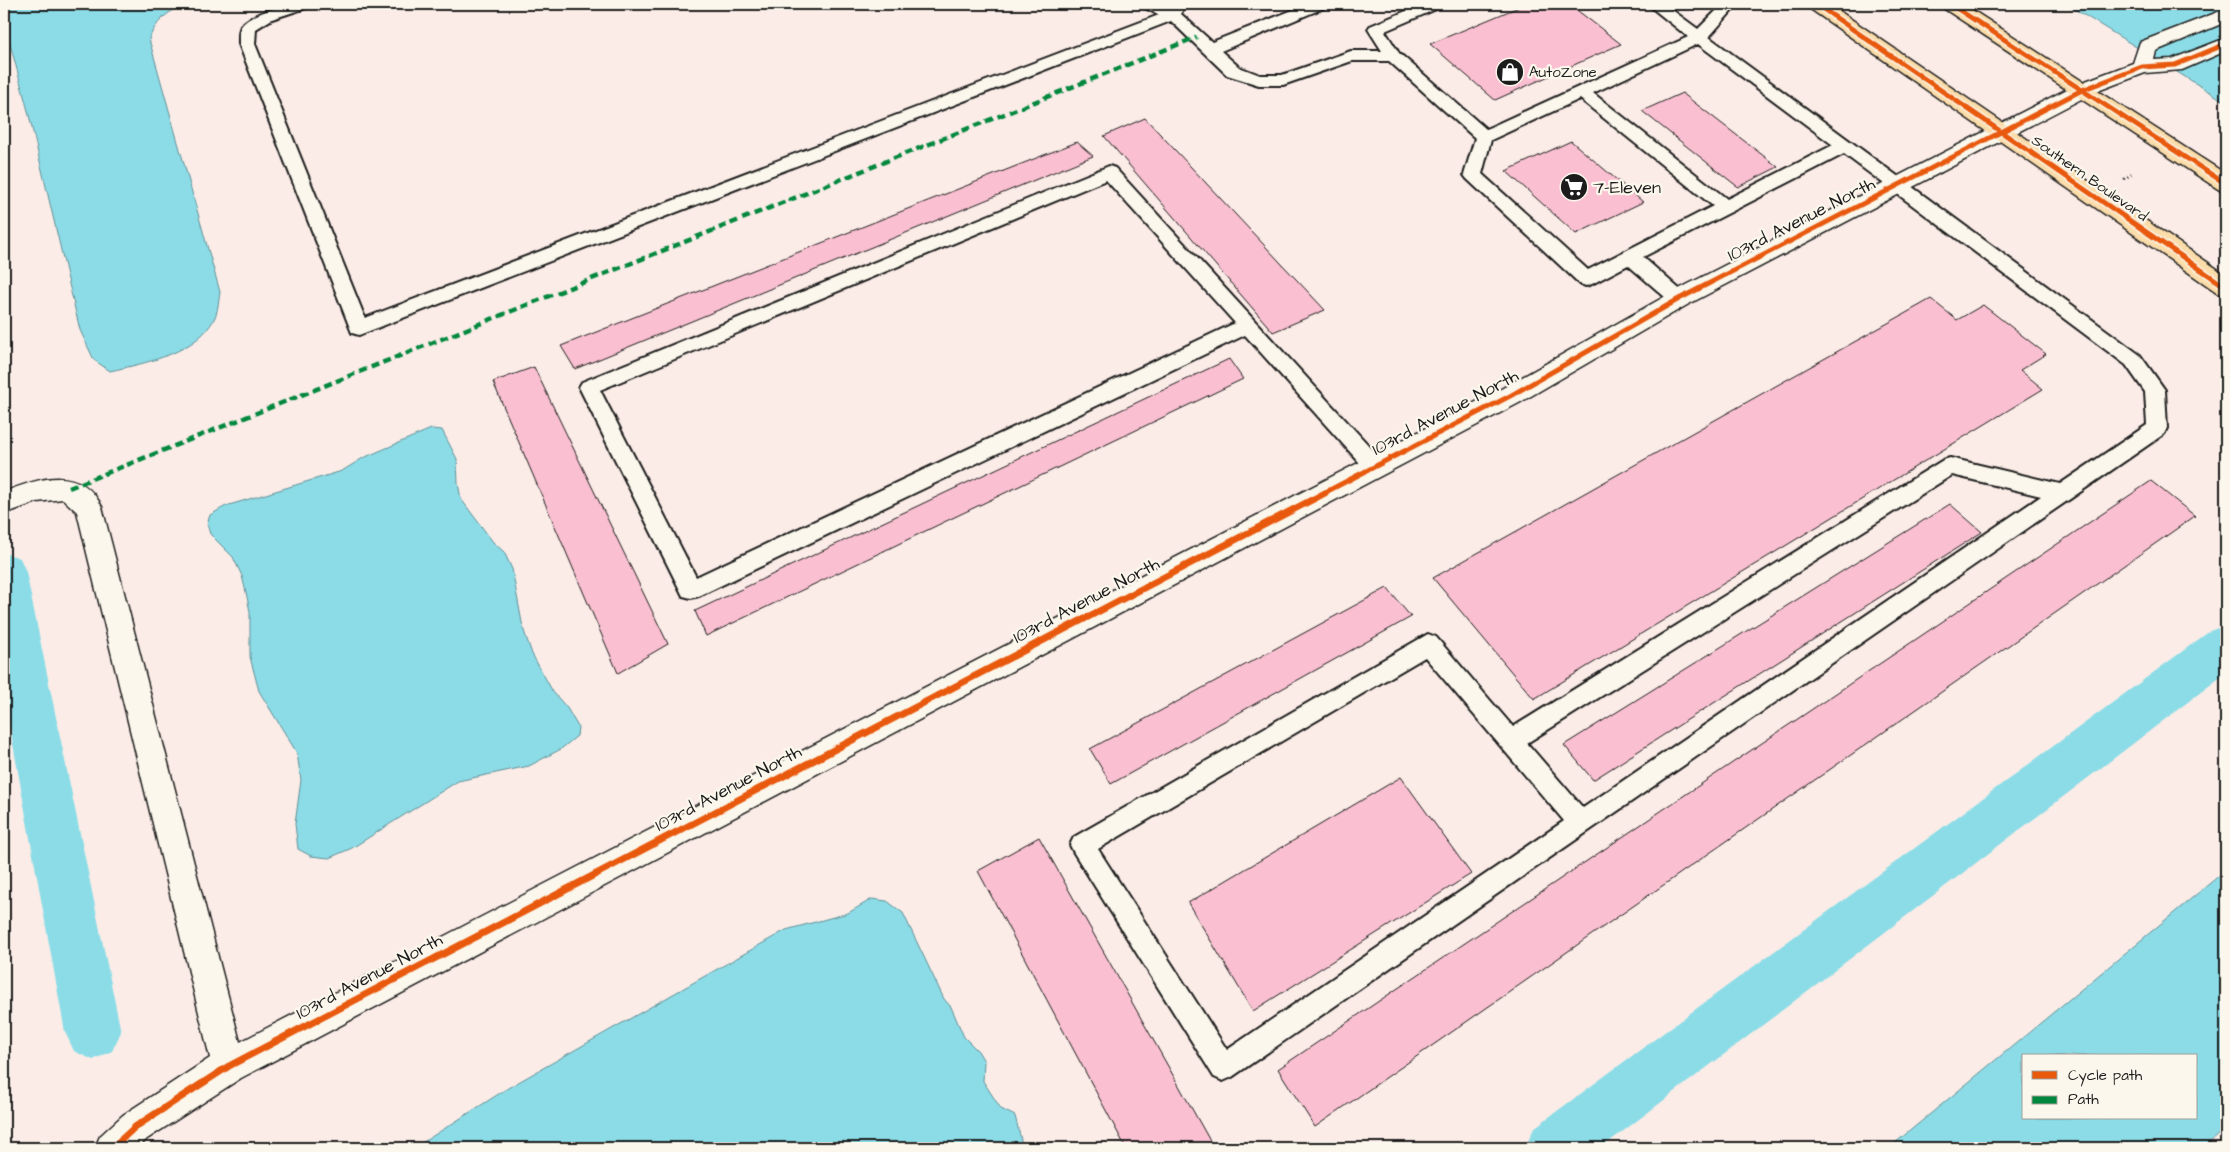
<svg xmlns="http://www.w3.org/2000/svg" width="2230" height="1152" viewBox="0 0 2230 1152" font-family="'Architects Daughter',sans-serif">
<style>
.water{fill:#8cdce7;stroke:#5f8f96;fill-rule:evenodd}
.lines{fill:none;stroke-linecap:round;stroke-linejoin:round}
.canal{fill:#8cdce7;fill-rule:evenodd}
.building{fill:#fac0d2;stroke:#1c1c1c}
.service-casing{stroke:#1c1c1c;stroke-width:4}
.minor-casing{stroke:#1c1c1c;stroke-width:3}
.tertiary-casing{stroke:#1c1c1c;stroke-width:3}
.trunk-casing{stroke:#1c1c1c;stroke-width:3}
.path{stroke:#1c1c1c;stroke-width:2.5;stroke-dasharray:1 3;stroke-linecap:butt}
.service{fill:#fbf7ec;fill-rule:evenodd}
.minor{fill:#fbf7ec;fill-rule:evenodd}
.tertiary{fill:#fbf7ec;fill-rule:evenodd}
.trunk{fill:#fbddab;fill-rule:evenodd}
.quiet{stroke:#00873e;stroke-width:4.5;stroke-dasharray:8 4.5;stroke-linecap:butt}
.cycleway-far1-casing{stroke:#fbf7ec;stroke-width:8}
.cycleway-casing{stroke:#fbf7ec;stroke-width:10}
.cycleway-far1{stroke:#e8590c;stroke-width:5}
.cycleway{stroke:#e8590c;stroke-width:7}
.labels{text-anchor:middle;stroke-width:4.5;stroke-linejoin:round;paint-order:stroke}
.far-poi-label{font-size:15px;fill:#1c1c1c;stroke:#fbf7ec;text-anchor:start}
.far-street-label{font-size:15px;fill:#1c1c1c;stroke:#fbf7ec}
.poi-label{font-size:18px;fill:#1c1c1c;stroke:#fbf7ec;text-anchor:start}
.street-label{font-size:18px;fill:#1c1c1c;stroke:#fbf7ec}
</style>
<rect width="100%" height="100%" fill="#fbece7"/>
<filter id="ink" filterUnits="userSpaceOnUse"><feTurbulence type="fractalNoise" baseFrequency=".02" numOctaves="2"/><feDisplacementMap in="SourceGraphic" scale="10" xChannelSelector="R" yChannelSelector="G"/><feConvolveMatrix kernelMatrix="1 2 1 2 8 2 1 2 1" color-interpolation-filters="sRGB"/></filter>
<g filter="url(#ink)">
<!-- water -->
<g class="water">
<path d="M4,4h179c-16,9 -27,17 -34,35l71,253c-1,7 -2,16 -4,23 -16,38 -71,48 -106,56l-16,-11 -14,-30 -52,-219 -24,-90z"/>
<polygon points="2066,4 2226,4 2226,102"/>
<polygon points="431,429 442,430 457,459 458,483 461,499 493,542 504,552 512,569 523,628 532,654 553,692 567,708 578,727 577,736 561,749 529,766 458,781 352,848 329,858 311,856 298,849 295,824 301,780 297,753 259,691 250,657 250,612 246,592 242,576 233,557 210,534 207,524 210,515 226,506 342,471 363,458"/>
<path d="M2226,870v257l-22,21h-315zM2024,1056h172v62h-172z"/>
<polygon points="872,899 887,901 903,913 944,999 951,1007 964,1037 978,1051 984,1061 983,1081 1001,1109 1015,1116 1023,1148 414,1148 508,1088 786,930 848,913"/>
</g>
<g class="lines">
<!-- canal -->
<g class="canal">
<polygon points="4,553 20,558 26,572 121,1032 112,1051 93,1060 74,1051 65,1032 4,694"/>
<polygon points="2226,625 2226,673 1601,1148 1525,1148 1534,1128 2210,631"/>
</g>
</g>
<!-- building -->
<g class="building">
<polygon points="1526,4 1569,4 1621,44 1495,100 1430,44"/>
<polygon points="1682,93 1778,167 1738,187 1642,111"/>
<polygon points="1145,118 1325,310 1273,332 1104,136"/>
<polygon points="1571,141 1643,202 1576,234 1506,171"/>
<polygon points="1077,142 1093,156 575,369 561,346"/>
<polygon points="1931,299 1957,320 1983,305 2046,354 2020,370 2043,389 1534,699 1433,578"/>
<polygon points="1229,359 1243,379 706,636 695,611"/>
<polygon points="534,367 668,644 618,673 493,382"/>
<polygon points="2151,481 2195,516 1315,1127 1278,1069"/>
<polygon points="1950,504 1982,532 1593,780 1564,745"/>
<polygon points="1387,588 1411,617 1111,784 1090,749"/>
<polygon points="1401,777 1471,874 1253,1011 1188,903"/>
<polygon points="1039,837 1214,1148 1126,1148 978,871"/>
</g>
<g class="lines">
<defs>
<g id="service">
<path d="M289,4h23l-3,3 -37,12 -16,10 -1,15 110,274 794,-303 -16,-8 -2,-3h20l7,3 7,-3 5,2 3,3 -2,5 31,28 96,-38h20l-2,3 -105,44 18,16 21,8h22l69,-24h31l-14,-22 2,-3 53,-22h20l-2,3 -56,24 14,22 87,76 202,-92 -41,-33h17l34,25 25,-25h15l-29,33 431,318 25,35 2,38 -3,6 -94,65 -838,578 -9,4 -9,-4 -140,-224 -4,-8 4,-8 354,-203 8,3 77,90 430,-267 7,-2 110,26 87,-59 -2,-33 -19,-27 -282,-211 -201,103 42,37 3,5 -3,5 -6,2 -6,-2 -45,-39 -36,19 -6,2 -6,-2 -113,-105 -3,-4 11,-37 -86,-77h-37l-69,24h-24l-32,-10 -56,-54 -812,314 -7,-2 -2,-5 -111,-284c0,-6 -1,-15 3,-19 9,-11 34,-17 47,-21zM1698,44l135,101 -106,54 -134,-106zM1580,99l133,107 -125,64 -106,-96 9,-34zM1952,475l89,21 -458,312 -56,-65zM1425,657l139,164 -337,229 -129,-201z"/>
<path d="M1109,166l6,2 267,292 3,6 -3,6 -7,2 -7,-2 -123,-137 -546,261 -8,2 -8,-2 -104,-209 3,-5zM1106,180l129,143 -539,254 -96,-187z"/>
</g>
<path id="minor" d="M2082,83l7,2 3,5 -3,5 -402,210 -168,98 -1278,675 -94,61 -9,9h-43l5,-12 23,-21 87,-57 -133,-546 -14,-13 -26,3 -33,12v-22c36,-14 77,-28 98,15l138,535 1261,-653 170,-96 404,-208z"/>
<polygon id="tertiary" points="2226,9 2226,22 2156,51 2154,60 2172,59 2226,38 2226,51 2182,70 2145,73 2082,97 2075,95 2072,90 2075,85 2133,63 2140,42"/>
<g id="trunk">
<polygon points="1806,4 1829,4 2226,275 2226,296 2218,293 1809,8"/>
<polygon points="1940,4 1963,4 2226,174 2226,192 2218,189 1943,8"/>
</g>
</defs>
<!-- service casing -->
<use href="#service" class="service-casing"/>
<!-- minor casing -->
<use href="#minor" class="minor-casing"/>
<!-- tertiary casing -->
<use href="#tertiary" class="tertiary-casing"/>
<!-- trunk casing -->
<use href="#trunk" class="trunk-casing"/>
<!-- path -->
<polyline class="path" points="2124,179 2132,174"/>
<!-- service -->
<use href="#service" class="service"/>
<!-- minor -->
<use href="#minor" class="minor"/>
<!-- tertiary -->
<use href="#tertiary" class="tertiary"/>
<!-- trunk -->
<use href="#trunk" class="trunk"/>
<!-- quiet -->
<polyline class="quiet" points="69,488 1197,37"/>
<defs>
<g id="cycleway-far1">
<polyline points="1816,4 2226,287"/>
<polyline points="1950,4 2226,184"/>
<polyline points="1322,494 1510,396 1679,299 2082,90 2142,67 2175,65 2226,44"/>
</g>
<polyline id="cycleway" points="112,1148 135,1127 229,1066 1325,493"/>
</defs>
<!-- cycleway-far1 casing -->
<use href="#cycleway-far1" class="cycleway-far1-casing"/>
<!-- cycleway casing -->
<use href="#cycleway" class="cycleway-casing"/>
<!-- cycleway-far1 -->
<use href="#cycleway-far1" class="cycleway-far1"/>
<!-- cycleway -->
<use href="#cycleway" class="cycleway"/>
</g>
</g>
<!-- icons -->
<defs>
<symbol id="shop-disc" viewBox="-11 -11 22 22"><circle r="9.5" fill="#1c1c1c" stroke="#fbf7ec"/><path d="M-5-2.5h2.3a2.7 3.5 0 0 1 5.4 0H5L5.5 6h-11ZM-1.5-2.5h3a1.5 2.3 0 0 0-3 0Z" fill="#fff"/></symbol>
<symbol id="supermarket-disc" viewBox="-11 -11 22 22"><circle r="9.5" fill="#1c1c1c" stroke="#fbf7ec"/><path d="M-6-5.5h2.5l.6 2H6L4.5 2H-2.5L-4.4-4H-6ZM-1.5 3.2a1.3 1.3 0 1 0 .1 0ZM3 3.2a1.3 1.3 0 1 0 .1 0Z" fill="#fff"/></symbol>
</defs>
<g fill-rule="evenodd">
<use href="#shop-disc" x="1494" y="56" width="32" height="32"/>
<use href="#supermarket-disc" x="1558" y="171" width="32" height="32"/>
</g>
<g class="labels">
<!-- far-poi labels -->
<g class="far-poi-label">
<text x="1529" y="77">AutoZone</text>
</g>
<!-- far-street labels -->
<g class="far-street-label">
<text transform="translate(2090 178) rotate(35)" y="5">Southern Boulevard</text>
</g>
<!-- poi labels -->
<g class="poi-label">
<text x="1593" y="193">7-Eleven</text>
</g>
<!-- street labels -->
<g class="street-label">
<text transform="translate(1801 219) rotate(-27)" y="6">103rd Avenue North</text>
<text transform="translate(1445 412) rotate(-28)" y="6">103rd Avenue North</text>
<text transform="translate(1086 600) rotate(-28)" y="6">103rd Avenue North</text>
<text transform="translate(728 788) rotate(-28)" y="6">103rd Avenue North</text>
<text transform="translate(369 976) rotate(-28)" y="6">103rd Avenue North</text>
</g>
</g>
<!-- margin -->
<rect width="2230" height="1152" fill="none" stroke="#fbf7ec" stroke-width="20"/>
<rect x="10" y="10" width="2210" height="1132" fill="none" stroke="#1c1c1c" stroke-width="2" filter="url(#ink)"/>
<!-- legend -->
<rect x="2022" y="1054" width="175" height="65" fill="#fbf7ec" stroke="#a29f99"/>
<rect x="2032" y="1071" width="25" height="8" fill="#e8590c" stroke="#a29f99"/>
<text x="2068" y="1080" font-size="15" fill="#1c1c1c">Cycle path</text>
<rect x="2032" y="1096" width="25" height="8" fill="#00873e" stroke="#a29f99"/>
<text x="2068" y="1104" font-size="15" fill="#1c1c1c">Path</text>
</svg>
